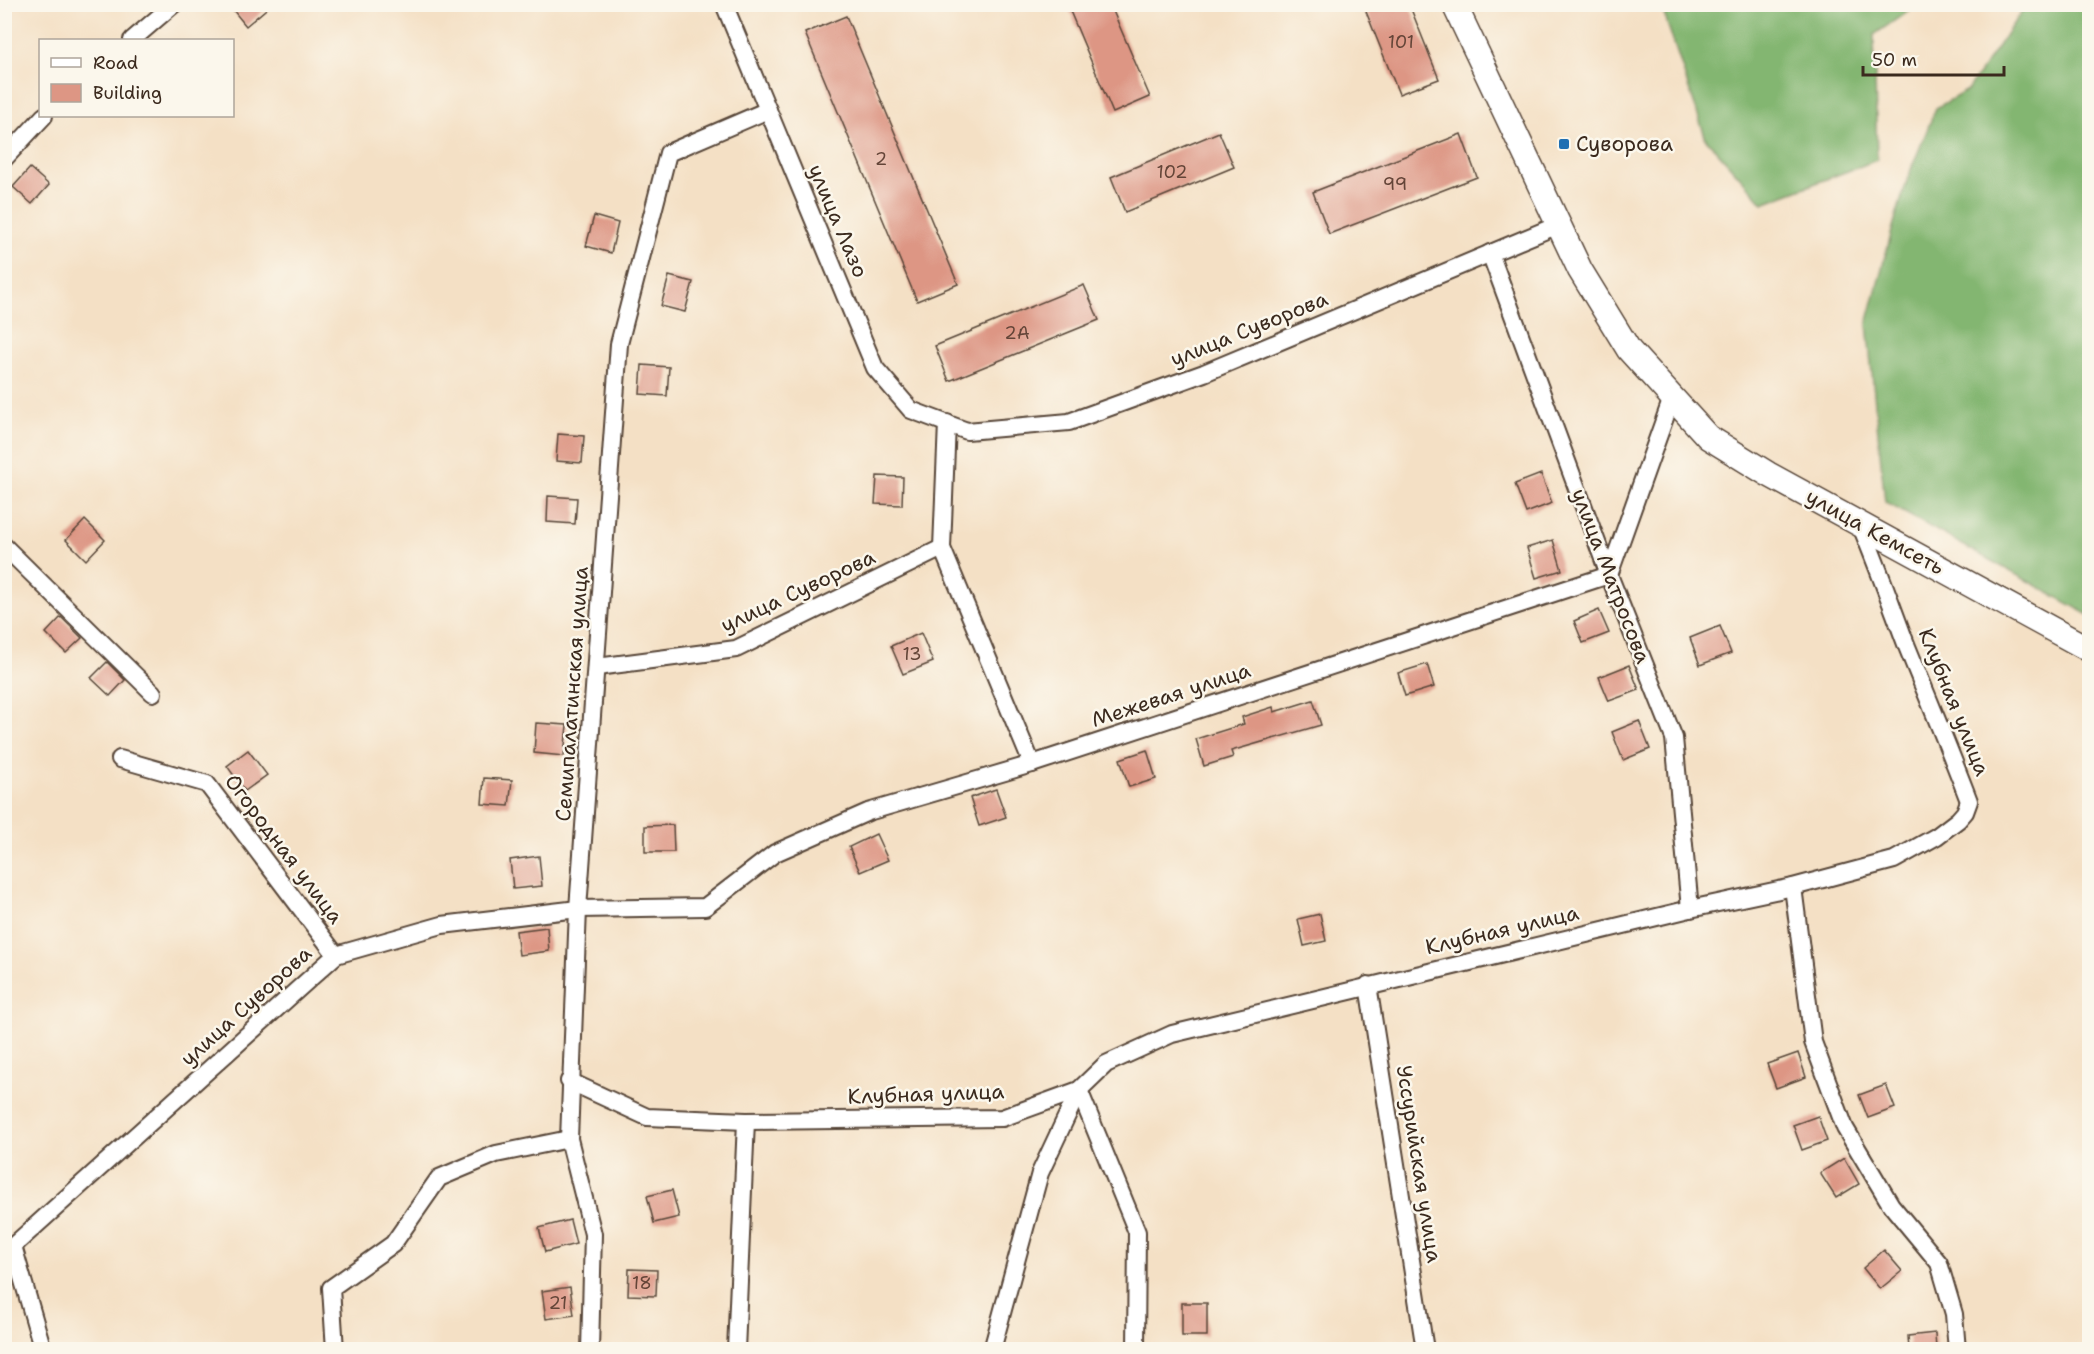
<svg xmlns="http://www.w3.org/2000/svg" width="2094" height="1354" viewBox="0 0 2094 1354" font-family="'Shantell Sans',sans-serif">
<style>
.forest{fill:#83b671;stroke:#5f7048;stroke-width:1.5}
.building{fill:#dd9684}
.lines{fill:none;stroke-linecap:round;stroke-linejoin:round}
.street-casing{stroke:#574537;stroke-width:20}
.secondary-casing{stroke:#574537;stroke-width:27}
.street{stroke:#fff;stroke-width:16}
.secondary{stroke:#fff;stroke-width:24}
.poi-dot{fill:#1f6fb2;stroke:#fbf7ec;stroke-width:2}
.labels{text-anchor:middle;stroke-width:5;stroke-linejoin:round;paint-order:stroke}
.number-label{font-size:18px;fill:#644538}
.poi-label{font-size:21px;fill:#3b2a1e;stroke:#fbf7ec;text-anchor:start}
.street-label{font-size:21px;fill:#3b2a1e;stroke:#fbf7ec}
</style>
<rect width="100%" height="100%" fill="#fbf7ec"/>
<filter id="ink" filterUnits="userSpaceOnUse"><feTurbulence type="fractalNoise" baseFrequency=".0167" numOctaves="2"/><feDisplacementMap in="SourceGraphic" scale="12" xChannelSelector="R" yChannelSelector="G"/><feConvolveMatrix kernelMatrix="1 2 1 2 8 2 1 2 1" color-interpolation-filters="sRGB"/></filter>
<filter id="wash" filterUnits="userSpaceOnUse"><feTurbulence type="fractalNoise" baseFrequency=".008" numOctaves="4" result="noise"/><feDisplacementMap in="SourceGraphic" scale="24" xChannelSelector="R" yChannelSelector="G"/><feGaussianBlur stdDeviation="1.35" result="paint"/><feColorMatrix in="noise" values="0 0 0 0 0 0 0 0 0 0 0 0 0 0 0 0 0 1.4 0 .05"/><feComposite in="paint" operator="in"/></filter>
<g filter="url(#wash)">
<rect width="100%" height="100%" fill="#f4e0c5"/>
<!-- forest -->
<g class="forest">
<polygon points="1661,5 1917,5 1874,35 1877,160 1763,203 1706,139"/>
<polygon points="2026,5 2089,5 2089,615 1885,502 1867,324 1893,227 1908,177 1936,108 1968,90"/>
</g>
<g id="blocks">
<!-- building -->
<g class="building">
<polygon points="228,4 272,4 246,26"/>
<polygon points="1067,4 1110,4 1150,97 1113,113"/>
<polygon points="1363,4 1409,4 1439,79 1399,94"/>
<polygon points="846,16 958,284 917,301 805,33"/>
<polygon points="1219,132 1234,167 1125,212 1111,177"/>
<polygon points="1461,134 1477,177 1329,234 1313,192"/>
<polygon points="30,168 49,185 32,204 13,187"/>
<polygon points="594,216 618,223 611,253 586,246"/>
<polygon points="669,276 693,282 685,312 661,306"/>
<polygon points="1084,285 1099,320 949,381 935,346"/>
<polygon points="642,365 669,367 667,396 640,394"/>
<polygon points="558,434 584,436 582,463 556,461"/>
<polygon points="1541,474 1552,503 1526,513 1515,484"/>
<polygon points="877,476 903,477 902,505 875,504"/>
<polygon points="548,496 577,498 575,524 547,522"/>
<polygon points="85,520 105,540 86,560 66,540"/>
<polygon points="1553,540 1562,570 1536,578 1527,548"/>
<polygon points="1599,610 1609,633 1583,643 1574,621"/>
<polygon points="61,617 82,638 66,653 46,633"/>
<polygon points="1720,626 1731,653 1700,665 1690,638"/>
<polygon points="921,633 933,662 903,674 891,646"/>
<polygon points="107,662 125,680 110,696 91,678"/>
<polygon points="1427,664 1434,687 1405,696 1398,673"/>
<polygon points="1629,665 1639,690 1609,701 1599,677"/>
<polygon points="1313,700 1321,725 1231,751 1233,757 1204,766 1196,739 1244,724 1242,717 1273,707 1274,712"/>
<polygon points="1639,721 1650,749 1623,760 1612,732"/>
<polygon points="536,723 567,725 564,756 534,753"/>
<polygon points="248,750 267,775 245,791 227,766"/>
<polygon points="1147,750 1156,779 1129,787 1120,759"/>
<polygon points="484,778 512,780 509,806 482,804"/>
<polygon points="996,789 1006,817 979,826 970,798"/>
<polygon points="673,825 674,852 645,852 645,826"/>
<polygon points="876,834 888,860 860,872 849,847"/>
<polygon points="539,856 542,886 513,889 510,860"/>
<polygon points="1320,914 1326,941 1304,946 1298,919"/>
<polygon points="547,927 549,951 519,955 516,931"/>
<polygon points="1798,1053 1806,1077 1776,1088 1767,1064"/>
<polygon points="1886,1085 1895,1108 1868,1118 1859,1095"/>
<polygon points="1818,1116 1827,1141 1802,1150 1793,1125"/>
<polygon points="1844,1158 1859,1184 1836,1198 1820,1173"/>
<polygon points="672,1190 679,1217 654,1223 647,1196"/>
<polygon points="570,1220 576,1244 545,1252 539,1228"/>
<polygon points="1884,1250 1902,1271 1880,1289 1863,1268"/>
<polygon points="629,1269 657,1270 656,1296 628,1295"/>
<polygon points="570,1287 574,1315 546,1319 542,1291"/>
<rect x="1182" y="1303" width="25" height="33"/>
<polygon points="1935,1333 1936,1350 1909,1350 1908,1336"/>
</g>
</g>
</g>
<g filter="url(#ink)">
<use href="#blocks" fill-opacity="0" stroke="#574537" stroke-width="1.5"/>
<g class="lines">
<defs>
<g id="street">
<polyline points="724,4 875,368 911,410 967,431 1069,422 1204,373 1558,225"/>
<polyline points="132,40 174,4"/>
<polyline points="4,159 44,116"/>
<polyline points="1490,253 1609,575 1674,738 1690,909"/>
<polyline points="947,423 942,548 1032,764"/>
<polyline points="4,546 153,693"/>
<polyline points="597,667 736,649 942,548"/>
<polyline points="120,759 207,784 336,955"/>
<polyline points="1793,887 1813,1042 1845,1128 1891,1205 1939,1263 1954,1314 1957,1350"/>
<polyline points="1368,985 1425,1350"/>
<path d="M569,1081l78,36 99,4 256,-3 77,-28 27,-26 66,-30 518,-125 103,-22 101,-27 43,-24 21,-16 7,-8 4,-11c-20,-53 -42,-105 -63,-157 -15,-40 -29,-80 -46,-120"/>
<polyline points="1079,1090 1137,1232 1136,1350"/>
<polyline points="13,1246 43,1350"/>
<polyline points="4,1256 13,1246 336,955 442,925 578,909 705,907 775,853 868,812 1032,764 1609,575 1672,398"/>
<polyline points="335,1350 331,1288 393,1244 439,1178 496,1154 569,1139"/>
<polyline points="590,1350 593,1234 569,1139 578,909 619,344 668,153 768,110"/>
<polyline points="736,1350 746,1121"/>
<polyline points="992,1350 1040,1173 1079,1090"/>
</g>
<polyline id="secondary" points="1454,4 1580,270 1629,350 1708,437 1768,474 2090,650"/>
</defs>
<!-- street casing -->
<use href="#street" class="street-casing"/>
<!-- secondary casing -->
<use href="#secondary" class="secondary-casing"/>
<!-- street -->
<use href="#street" class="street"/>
<!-- secondary -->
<use href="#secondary" class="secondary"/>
</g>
</g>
<!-- markers -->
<rect class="poi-dot" x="1558" y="138" width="12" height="12" rx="3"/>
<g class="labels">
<!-- number labels -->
<g class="number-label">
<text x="1401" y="48">101</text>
<text x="881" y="165">2</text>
<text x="1172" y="178">102</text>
<text x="1395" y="190">99</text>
<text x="1017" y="339">2А</text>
<text x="912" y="660">13</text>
<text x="642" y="1289">18</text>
<text x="558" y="1309">21</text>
</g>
<!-- poi labels -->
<g class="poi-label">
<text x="1576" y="151">Суворова</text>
</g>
<!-- street labels -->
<g class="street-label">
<text transform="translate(838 221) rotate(67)" y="7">улица Лазо</text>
<text transform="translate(1249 329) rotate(-22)" y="7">улица Суворова</text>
<text transform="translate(1875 532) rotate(29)" y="7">улица Кемсеть</text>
<text transform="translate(1611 576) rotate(69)" y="7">улица Матросова</text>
<text transform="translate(798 591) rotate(-25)" y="7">улица Суворова</text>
<text transform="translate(572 694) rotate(-86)" y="7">Семипалатинская улица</text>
<text transform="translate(1171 695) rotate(-18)" y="7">Межевая улица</text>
<text transform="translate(1954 702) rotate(68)" y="7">Клубная улица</text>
<text transform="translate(284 849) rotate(53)" y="7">Огородная улица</text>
<text transform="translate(1502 930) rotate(-13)" y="7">Клубная улица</text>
<text transform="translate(246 1006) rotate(-42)" y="7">улица Суворова</text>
<text transform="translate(926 1094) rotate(-2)" y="7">Клубная улица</text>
<text transform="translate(1419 1164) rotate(81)" y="7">Уссурийская улица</text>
</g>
</g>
<!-- margin -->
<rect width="2094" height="1354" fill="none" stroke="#fbf7ec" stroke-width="24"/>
<!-- legend -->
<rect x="39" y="39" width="195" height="78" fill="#fbf7ec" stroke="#aea59a" stroke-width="1.5"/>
<rect x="51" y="58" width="30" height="9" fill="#ffffff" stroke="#aea59a" stroke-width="1.5"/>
<text x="93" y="69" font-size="18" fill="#3b2a1e">Road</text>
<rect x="51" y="84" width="30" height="18" fill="#dd9684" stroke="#aea59a" stroke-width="1.5"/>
<text x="93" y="99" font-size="18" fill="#3b2a1e">Building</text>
<!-- scale -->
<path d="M1863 66v9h141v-9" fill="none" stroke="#3b2a1e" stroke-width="3"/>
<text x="1872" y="66" font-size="18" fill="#3b2a1e" stroke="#fbf7ec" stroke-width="4.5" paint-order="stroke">50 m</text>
</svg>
